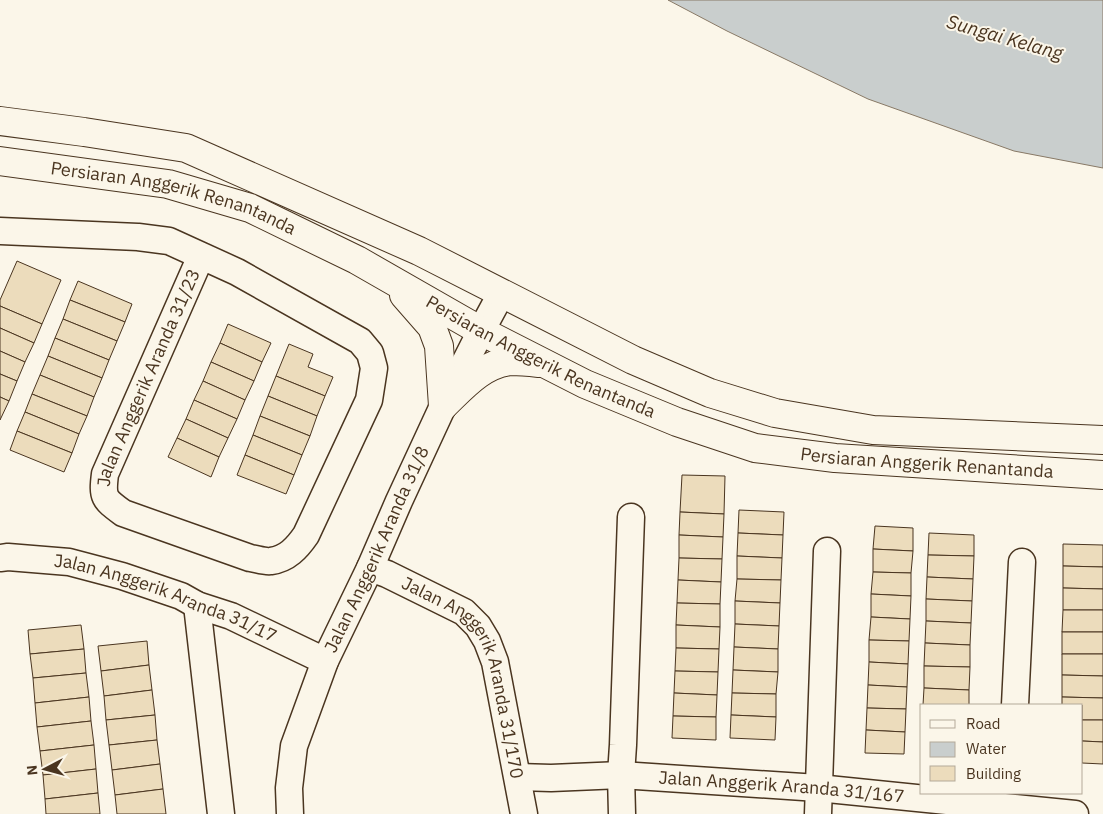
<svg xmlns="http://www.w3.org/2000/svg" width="1103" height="814" viewBox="0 0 1103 814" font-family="'IBM Plex Sans',sans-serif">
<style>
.water{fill:#c9cecd;stroke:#887966}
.building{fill:#ecdcbc;stroke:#4a3520}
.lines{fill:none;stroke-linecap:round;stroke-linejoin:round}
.minor-casing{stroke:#4a3520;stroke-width:29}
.major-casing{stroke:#4a3520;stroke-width:30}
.minor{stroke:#fbf6e9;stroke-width:26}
.major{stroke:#fbf6e9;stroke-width:28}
.labels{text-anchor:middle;stroke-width:4;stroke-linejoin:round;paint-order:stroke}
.street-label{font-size:18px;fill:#4a3520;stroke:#fbf6e9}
.water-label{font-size:19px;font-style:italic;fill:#4a3520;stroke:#fbf6e9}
</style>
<rect width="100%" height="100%" fill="#fbf6e9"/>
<!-- water -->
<polygon class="water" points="668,0 1103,0 1103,168 1014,151 868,99 727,31"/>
<!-- building -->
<g class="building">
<polygon points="17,261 61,280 42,324 0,306 0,300"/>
<polygon points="78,281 132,304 125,322 70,300"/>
<polygon points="70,300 125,322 117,341 63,319"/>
<polygon points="0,306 42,324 34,343 0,328"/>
<polygon points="63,319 117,341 109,360 55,338"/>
<polygon points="228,324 271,343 262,362 220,343"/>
<polygon points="0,328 34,343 25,362 0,351"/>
<polygon points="55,338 109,360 102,378 48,356"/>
<polygon points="220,343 262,362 254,381 211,362"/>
<polygon points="289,344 313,354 308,367 333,377 325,396 276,376"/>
<polygon points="0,351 25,362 17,381 0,374"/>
<polygon points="48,356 102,378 94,397 40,375"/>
<polygon points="211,362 254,381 245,400 203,381"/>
<polygon points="0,374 17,381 9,401 0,397"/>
<polygon points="40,375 94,397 87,416 32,394"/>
<polygon points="276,376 325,396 317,416 268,396"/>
<polygon points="203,381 245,400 237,419 194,400"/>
<polygon points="32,394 87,416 79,434 25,412"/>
<polygon points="268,396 317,416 310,436 260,416"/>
<polygon points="0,397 9,401 0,420"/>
<polygon points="194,400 237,419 228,438 186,419"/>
<polygon points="25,412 79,434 72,453 17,431"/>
<polygon points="260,416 310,436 302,455 253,435"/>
<polygon points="186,419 228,438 219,457 177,438"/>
<polygon points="17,431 72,453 64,472 10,450"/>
<polygon points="253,435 302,455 294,475 245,455"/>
<polygon points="177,438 219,457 211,477 168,457"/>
<polygon points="245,455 294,475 286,494 237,475"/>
<polygon points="682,475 725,476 724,514 680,512"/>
<polygon points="739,510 784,512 783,535 738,533"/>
<polygon points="680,512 724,514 723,537 679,535"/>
<polygon points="875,526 913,528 913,551 873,549"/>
<polygon points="738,533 783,535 782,558 737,556"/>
<polygon points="929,533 974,535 974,556 928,555"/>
<polygon points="679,535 723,537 722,559 679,558"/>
<polygon points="1063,544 1103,545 1103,567 1063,566"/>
<polygon points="873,549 913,551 911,573 873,572"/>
<polygon points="928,555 974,556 973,579 927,577"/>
<polygon points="737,556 782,558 781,580 737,579"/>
<polygon points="679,558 722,559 721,582 678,580"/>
<polygon points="1063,566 1103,567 1103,589 1063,588"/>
<polygon points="873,572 911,573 911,596 871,594"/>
<polygon points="927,577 973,579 972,601 926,599"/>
<polygon points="737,579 781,580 780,603 735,601"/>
<polygon points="678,580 721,582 720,604 677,603"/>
<polygon points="1063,588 1103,589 1103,610 1063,610"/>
<polygon points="871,594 911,596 910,619 871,617"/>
<polygon points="926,599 972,601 971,623 926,621"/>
<polygon points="735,601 780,603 779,626 735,624"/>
<polygon points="677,603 720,604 720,627 676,625"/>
<polygon points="1063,610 1103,610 1103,632 1062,632"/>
<polygon points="871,617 910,619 909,641 869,640"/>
<polygon points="926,621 971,623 970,645 925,643"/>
<polygon points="735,624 779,626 778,649 734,647"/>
<polygon points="81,625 84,649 30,654 28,630"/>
<polygon points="676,625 720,627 719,649 676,648"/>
<rect x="1062" y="632" width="41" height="22"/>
<polygon points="869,640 909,641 908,664 869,662"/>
<polygon points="147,641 149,665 101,671 98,646"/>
<polygon points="925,643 970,645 970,667 924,666"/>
<polygon points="734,647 778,649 778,672 733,670"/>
<polygon points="676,648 719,649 718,672 675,671"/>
<polygon points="84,649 86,673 33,678 30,654"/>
<polygon points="1062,654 1103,654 1103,676 1062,675"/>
<polygon points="869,662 908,664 907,687 868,685"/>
<polygon points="149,665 152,690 104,696 101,671"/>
<polygon points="924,666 970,667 969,690 924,688"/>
<polygon points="733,670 778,672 776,694 732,693"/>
<polygon points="675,671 718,672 717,695 674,693"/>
<polygon points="86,673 89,697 35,703 33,678"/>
<polygon points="1062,675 1103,676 1103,698 1062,697"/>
<polygon points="868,685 907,687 906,709 867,708"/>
<polygon points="924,688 969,690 969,705 923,705"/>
<polygon points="152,690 155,715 106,720 104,696"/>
<polygon points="674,693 717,695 716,717 673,716"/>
<polygon points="732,693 776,694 776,717 731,715"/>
<polygon points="89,697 91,721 37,727 35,703"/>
<polygon points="1062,697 1103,698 1103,720 1082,720 1082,705 1062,705"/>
<polygon points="867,708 906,709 905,732 866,730"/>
<polygon points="155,715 157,740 109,745 106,720"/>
<polygon points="731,715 776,717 775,740 730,738"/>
<polygon points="673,716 716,717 716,740 672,738"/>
<polygon points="1082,720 1103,720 1103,742 1082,741"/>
<polygon points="91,721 94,745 40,751 37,727"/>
<polygon points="866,730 905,732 904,754 865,753"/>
<polygon points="157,740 160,764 112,770 109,745"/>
<polygon points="1082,741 1103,742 1103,764 1082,763"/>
<polygon points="94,745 96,769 43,775 40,751"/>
<polygon points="160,764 163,789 115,795 112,770"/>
<polygon points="96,769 98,793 45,799 43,775"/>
<polygon points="163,789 166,814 117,814 115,795"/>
<polygon points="98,793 100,814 46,814 45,799"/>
</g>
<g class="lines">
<defs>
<g id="minor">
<path id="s1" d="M0,231l138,6 31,4 68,31 123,69 10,12 4,15 -5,32 -63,135c-9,13 -19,24 -35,26 -6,1 -14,-2 -21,-3l-127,-45c-19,-14 -21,-15 -18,-39l96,-218"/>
<path id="s2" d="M0,558l8,-1 61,5 53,14 59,20 16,9 34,11 94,45"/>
<path id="s3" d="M370,568l17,6 77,38 14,14 9,15 8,21 29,152"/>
<polyline points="197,605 221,814"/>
<polyline points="1015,705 1022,562"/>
<path id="s4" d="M518,777l33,1 70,-3 197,13 257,26"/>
<path id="s5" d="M290,814l-1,-26 5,-42 31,-85 45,-93 29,-67 44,-95 38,-75 20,-37"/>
<polyline points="622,814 621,775 623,745 631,517"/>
<polyline points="818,814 827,551"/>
</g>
<g id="major">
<polyline points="0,121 84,132 186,148 419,251 633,360 710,393 775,413 873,430 1103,440"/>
<path id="s6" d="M0,161l168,23 82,24 107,52 124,71 104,53 92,38 78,26 80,10 268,17"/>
<polyline points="404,295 432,327 439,346 443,406"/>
<path d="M443,406c20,-19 39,-42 68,-45 9,0 19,1 28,2"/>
</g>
</defs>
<!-- minor casing -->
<use href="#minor" class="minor-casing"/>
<!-- major casing -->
<use href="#major" class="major-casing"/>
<!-- minor -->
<use href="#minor" class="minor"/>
<!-- major -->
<use href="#major" class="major"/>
</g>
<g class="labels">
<!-- street labels -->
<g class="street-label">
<text dy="6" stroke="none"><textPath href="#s6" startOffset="178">Persiaran Anggerik Renantanda</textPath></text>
<text dy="6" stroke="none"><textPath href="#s6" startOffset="582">Persiaran Anggerik Renantanda</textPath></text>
<text dy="6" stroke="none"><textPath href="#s1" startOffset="951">Jalan Anggerik Aranda 31/23</textPath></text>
<text dy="6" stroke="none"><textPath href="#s6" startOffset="988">Persiaran Anggerik Renantanda</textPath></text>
<text dy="6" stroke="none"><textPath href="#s5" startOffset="282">Jalan Anggerik Aranda 31/8</textPath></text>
<text dy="6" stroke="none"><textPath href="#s2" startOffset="172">Jalan Anggerik Aranda 31/17</textPath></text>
<text dy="6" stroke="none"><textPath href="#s3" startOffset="159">Jalan Anggerik Aranda 31/170</textPath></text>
<text dy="6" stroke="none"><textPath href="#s4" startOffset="264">Jalan Anggerik Aranda 31/167</textPath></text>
</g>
<!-- water labels -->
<g class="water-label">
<text transform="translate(1005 37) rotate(16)" y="7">Sungai Kelang</text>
</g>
</g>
<!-- legend -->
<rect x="920" y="704" width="162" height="90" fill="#fbf6e9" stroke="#b4a999"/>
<rect x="930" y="720" width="25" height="8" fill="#fbf6e9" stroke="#b4a999"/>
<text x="966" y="729" font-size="15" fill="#4a3520">Road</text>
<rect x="930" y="742" width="25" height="15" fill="#c9cecd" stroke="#b4a999"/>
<text x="966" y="754" font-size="15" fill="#4a3520">Water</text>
<rect x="930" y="766" width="25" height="15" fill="#ecdcbc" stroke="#b4a999"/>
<text x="966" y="779" font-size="15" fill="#4a3520">Building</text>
<!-- north arrow -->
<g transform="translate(45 769) rotate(264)" stroke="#fbf6e9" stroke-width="4" paint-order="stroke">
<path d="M0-4L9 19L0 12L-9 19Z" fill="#4a3520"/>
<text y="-8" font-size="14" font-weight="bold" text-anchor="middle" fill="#4a3520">N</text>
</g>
</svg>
